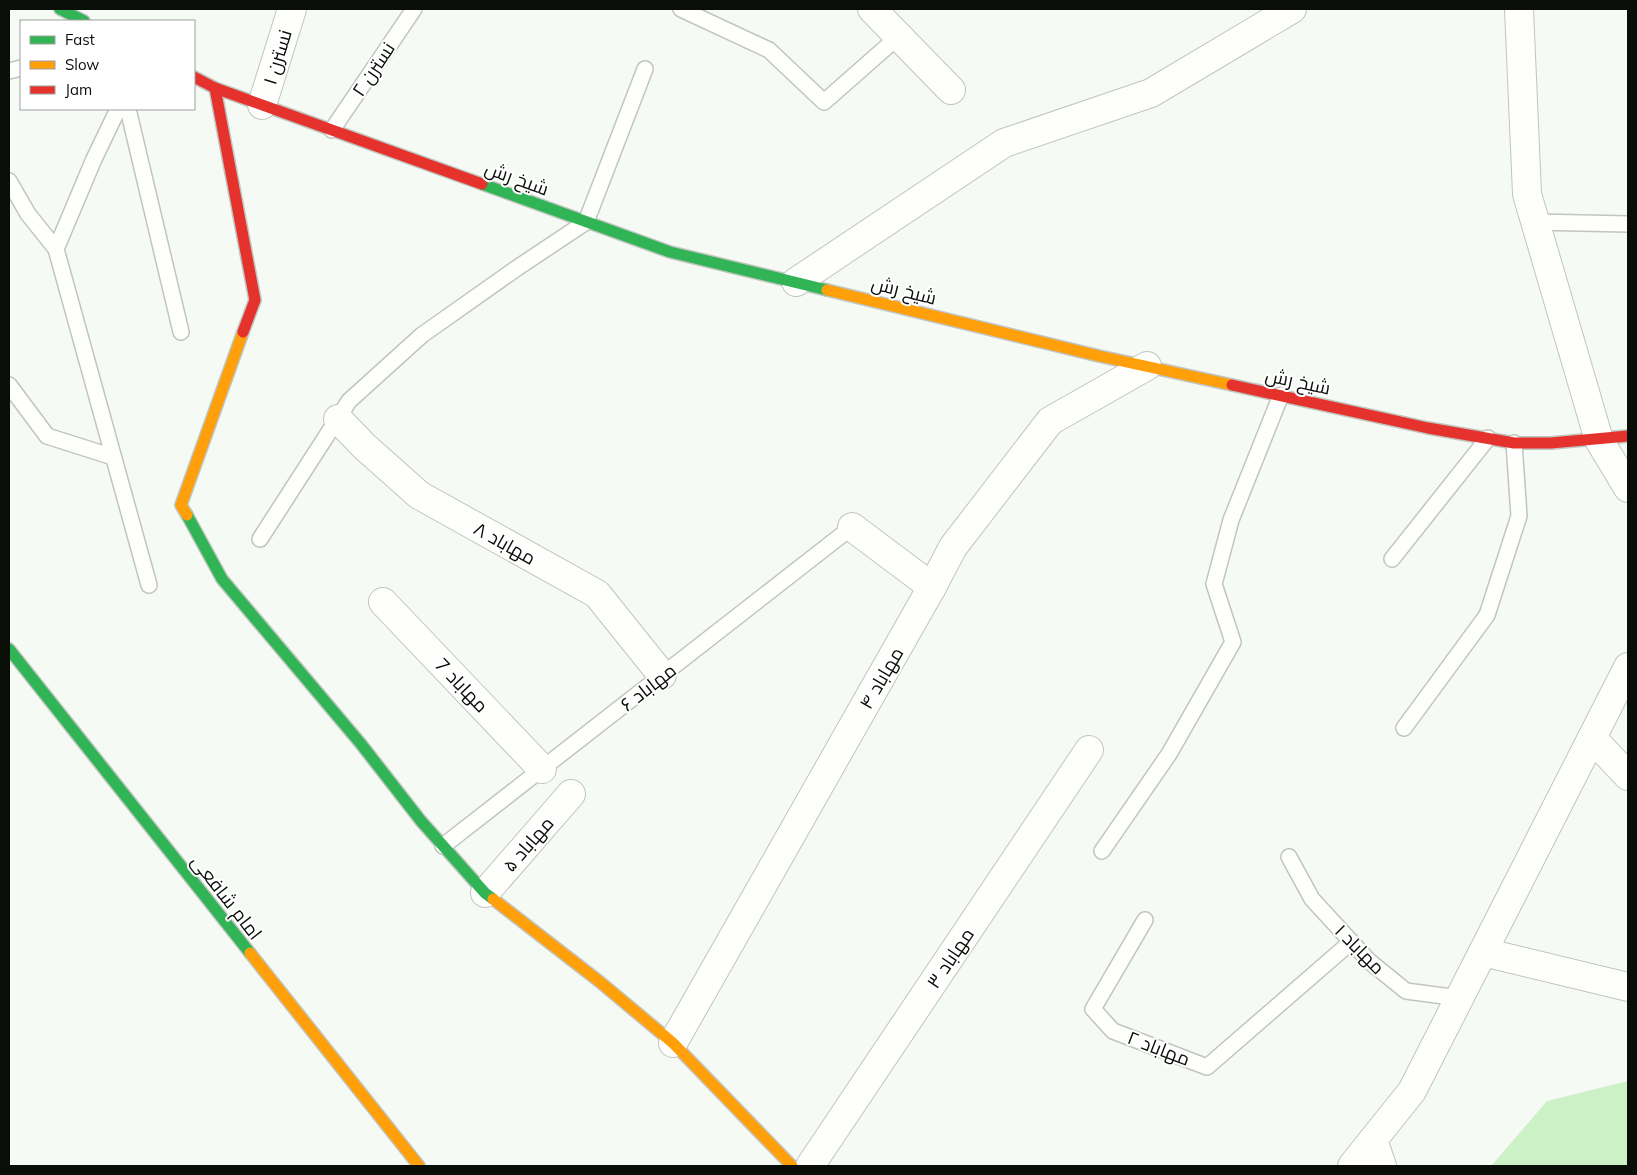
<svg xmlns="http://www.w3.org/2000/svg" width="1637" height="1175" viewBox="0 0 1637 1175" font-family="Mulish,Cairo,sans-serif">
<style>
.green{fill:#cdf1c6}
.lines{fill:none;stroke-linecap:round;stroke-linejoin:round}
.lane-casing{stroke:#c1c5c0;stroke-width:18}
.street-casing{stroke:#c1c5c0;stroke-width:30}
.fast-casing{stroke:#c1c5c0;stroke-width:14}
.slow-casing{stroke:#c1c5c0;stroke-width:14}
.jam-casing{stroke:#c1c5c0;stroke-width:14}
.lane{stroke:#fefefd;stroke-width:15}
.street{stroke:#fefefd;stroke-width:28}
.fast{stroke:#30b455;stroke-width:11}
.slow{stroke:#ff9f0a;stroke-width:11}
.jam{stroke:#e5322d;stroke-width:11}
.labels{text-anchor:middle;stroke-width:4;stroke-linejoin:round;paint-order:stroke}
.street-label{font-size:19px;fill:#0a0e09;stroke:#fff}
</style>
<rect width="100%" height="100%" fill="#f5faf4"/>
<!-- green -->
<polygon class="green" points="1628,1081 1628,1166 1491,1166 1547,1101"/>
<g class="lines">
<defs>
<g id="lane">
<polyline points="681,9 769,50 824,102 899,36"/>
<polyline points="9,71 21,68"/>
<polyline points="118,109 94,159 56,249 149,585"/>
<polyline points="128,109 181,332"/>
<polyline points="332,130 414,9"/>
<polyline points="9,181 28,214 56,249"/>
<polyline points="1535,222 1628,224"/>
<polyline points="9,385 47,436 113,457"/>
<polyline points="260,539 349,401 422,335 517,268 586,222 645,69"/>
<polyline points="1392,559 1488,438"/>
<polyline points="1404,728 1487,615 1519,516 1514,443"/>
<polyline points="443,846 852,527"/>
<polyline points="1102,851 1169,754 1233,642 1214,584 1231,520 1281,395"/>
<polyline points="1289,857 1312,899 1369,961 1406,991 1459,998"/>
<polyline points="1145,920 1093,1009 1113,1031 1207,1067 1351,942"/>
</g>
<g id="street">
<polyline points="872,9 951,90"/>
<polyline points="1519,9 1527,194 1599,440 1628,488"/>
<polyline points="262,105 292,9"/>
<polyline points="796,282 1004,143 1151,93 1292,9"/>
<polyline points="338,419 364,446 419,495 597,594 662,675"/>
<polyline points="852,527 932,587"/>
<polyline points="383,602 542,769"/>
<polyline points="1592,738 1628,776"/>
<polyline points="485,893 571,794"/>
<polyline points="1483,952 1628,987"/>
<polyline points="673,1043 932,587 953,547 1050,421 1147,366"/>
<polyline points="1373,1140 1382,1166"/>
<polyline points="810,1166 1089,750"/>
<polyline points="1352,1166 1412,1091 1628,667"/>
</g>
<g id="fast">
<polyline points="60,9 84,21"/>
<polyline points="482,184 670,252 827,290"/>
<polyline points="187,515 222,579 361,744 421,821 485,893 493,899"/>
<polyline points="9,649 250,953"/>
</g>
<g id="slow">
<polyline points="827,290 1099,356 1232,385"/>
<polyline points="187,515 181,505 243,332"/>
<polyline points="493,899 600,982 673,1043 792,1166"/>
<polyline points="250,953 419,1166"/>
</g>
<g id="jam">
<polyline points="194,77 215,88 482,184"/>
<polyline points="215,88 255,300 243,332"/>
<polyline points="1232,385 1428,428 1514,443 1551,443 1628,436"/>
</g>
</defs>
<!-- lane casing -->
<use href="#lane" class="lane-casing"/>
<!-- street casing -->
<use href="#street" class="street-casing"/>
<!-- fast casing -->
<use href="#fast" class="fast-casing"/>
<!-- slow casing -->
<use href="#slow" class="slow-casing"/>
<!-- jam casing -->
<use href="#jam" class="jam-casing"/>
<!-- lane -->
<use href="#lane" class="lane"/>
<!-- street -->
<use href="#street" class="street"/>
<!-- fast -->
<use href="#fast" class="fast"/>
<!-- slow -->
<use href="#slow" class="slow"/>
<!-- jam -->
<use href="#jam" class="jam"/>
</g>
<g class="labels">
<!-- street labels -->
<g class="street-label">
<text transform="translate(277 57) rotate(-73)" y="7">نسترن ۱</text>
<text transform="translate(373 69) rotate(-56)" y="7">نسترن ۲</text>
<text transform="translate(517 178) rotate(20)" y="7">شیخ رش</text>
<text transform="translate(904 290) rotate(14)" y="7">شیخ رش</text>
<text transform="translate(1298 381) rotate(12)" y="7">شیخ رش</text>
<text transform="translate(505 543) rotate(29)" y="7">مهاباد ۸</text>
<text transform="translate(881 678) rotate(-60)" y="7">مهاباد ۴</text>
<text transform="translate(462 685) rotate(46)" y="7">مهاباد 7</text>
<text transform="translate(648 687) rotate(-38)" y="7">مهاباد ۶</text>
<text transform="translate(528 844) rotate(-49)" y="7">مهاباد ۵</text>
<text transform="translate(227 897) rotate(52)" y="7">امام شافعی</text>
<text transform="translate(1360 949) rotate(45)" y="7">مهاباد ۱</text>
<text transform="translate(950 958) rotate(-56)" y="7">مهاباد ۳</text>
<text transform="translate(1159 1048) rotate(21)" y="7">مهاباد ۲</text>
</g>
</g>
<!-- border -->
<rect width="1637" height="1175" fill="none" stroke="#0a0e09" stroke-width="20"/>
<!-- legend -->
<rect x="20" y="20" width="175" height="90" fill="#ffffff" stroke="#9d9f9d"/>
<rect x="30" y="36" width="25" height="8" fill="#30b455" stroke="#9d9f9d"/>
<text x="65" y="45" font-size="15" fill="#0a0e09">Fast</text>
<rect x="30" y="61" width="25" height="8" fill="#ff9f0a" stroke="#9d9f9d"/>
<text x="65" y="70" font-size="15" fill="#0a0e09">Slow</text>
<rect x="30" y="86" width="25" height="8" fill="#e5322d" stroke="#9d9f9d"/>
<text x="65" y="95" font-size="15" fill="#0a0e09">Jam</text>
</svg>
